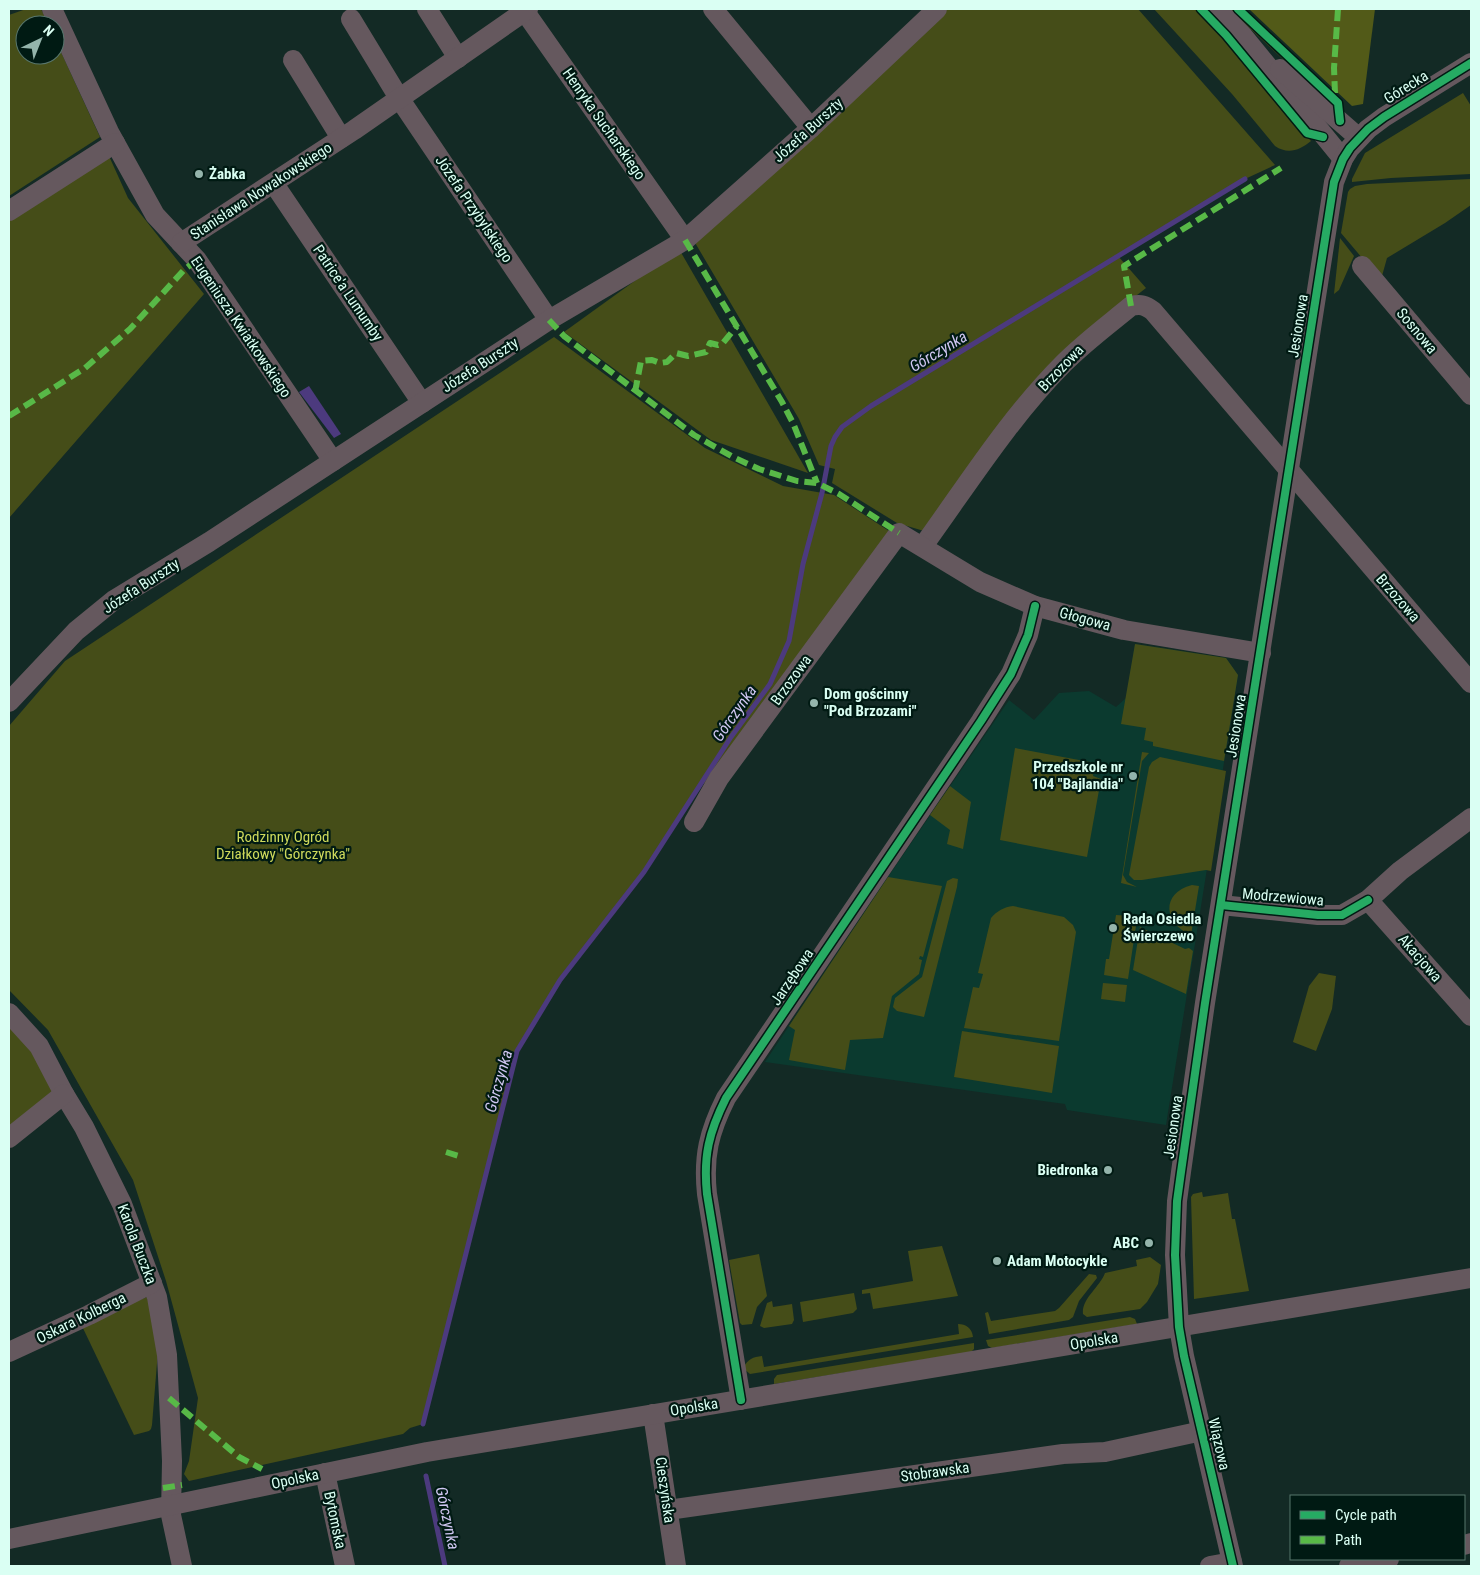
<svg xmlns="http://www.w3.org/2000/svg" width="1480" height="1575" viewBox="0 0 1480 1575" font-family="'Roboto Condensed',sans-serif">
<style>
.built{fill:#0b3a2f}
.green{fill:#454d18}
.forest{fill:#525a18}
.water{fill:#4c3a7e}
.lines{fill:none;stroke-linecap:round;stroke-linejoin:round}
.stream{stroke:#4c3a7e;stroke-width:5}
.minor{stroke:#65585e;stroke-width:20}
.quiet{stroke:#58b947;stroke-width:6;stroke-dasharray:12 6;stroke-linecap:butt}
.cycleway-casing{stroke:#001a13;stroke-width:11}
.cycleway{stroke:#26ab63;stroke-width:8}
.poi-dot{fill:#94b4ab;stroke:#001a13;stroke-width:2}
.labels{text-anchor:middle;stroke-width:4.5;stroke-linejoin:round;paint-order:stroke}
.street-label{font-size:15px;fill:#dafff3;stroke:#001a13}
.poi-label{font-size:15px;font-weight:bold;fill:#dafff3;stroke:#001a13;text-anchor:start}
.park-label{font-size:15px;fill:#ceda5c;stroke:#001a13}
.water-label{font-size:16px;font-style:italic;fill:#d0c7f2;stroke:#001a13}
</style>
<rect width="100%" height="100%" fill="#132a25"/>
<!-- built -->
<polygon class="built" points="1135,644 1226,658 1238,675 1166,1125 1067,1110 1065,1104 765,1062 888,877 1009,700 1034,720 1059,693 1089,691 1116,707 1126,698"/>
<!-- green -->
<g class="green">
<polygon points="26,9 41,9 49,25 25,25 25,55 55,55 55,39 100,137 9,196 9,15"/>
<polygon points="944,9 1138,9 1275,165 1245,179 1118,256 1146,288 1082,338 924,531 897,523 832,483 835,469 819,465 799,419 694,241"/>
<path d="M1154,9h43l33,35 81,97c-11,9 -23,14 -36,5l-43,-52z"/>
<polygon points="1229,9 1235,9 1331,98 1333,106"/>
<polygon points="1463,93 1471,106 1471,174 1391,178 1352,182 1352,179 1365,153"/>
<polygon points="109,156 128,198 204,294 9,518 9,220"/>
<polygon points="1471,179 1471,205 1445,223 1387,258 1382,276 1379,278 1341,233 1348,192 1350,189 1355,186 1367,184"/>
<polygon points="1340,238 1354,256 1339,290 1334,294"/>
<polygon points="679,249 808,473 711,440 564,332"/>
<polygon points="554,337 705,448 783,486 834,495 889,531 716,772 695,792 644,872 560,980 517,1051 423,1424 410,1428 403,1434 189,1481 184,1474 189,1461 198,1398 166,1281 133,1180 48,1030 9,990 9,726 65,661"/>
<polygon points="1135,644 1226,658 1238,675 1224,761 1153,746 1153,742 1144,740 1146,728 1121,724"/>
<polygon points="1015,748 1095,763 1093,776 1101,779 1087,857 1000,840"/>
<polygon points="1142,752 1149,753 1142,761 1123,875 1127,882 1137,887 1121,883"/>
<polygon points="1160,757 1226,771 1211,871 1206,870 1142,880 1134,880 1129,875 1149,767 1152,762"/>
<polygon points="950,786 971,802 963,849 947,844 950,830 930,815"/>
<polygon points="888,877 942,886 923,957 920,956 919,959 922,960 919,974 892,996 883,1038 850,1040 845,1070 789,1060 795,1030 789,1026"/>
<polygon points="953,878 958,879 957,887 924,1017 897,1011 893,1007 895,998 922,977 947,881"/>
<path d="M1192,885l7,1 -8,49c-27,-11 -31,-42 1,-50z"/>
<path d="M1013,906l51,11 9,8 3,7 -17,109 -95,-13 9,-41 6,1 4,-14 -5,-1 13,-55c6,-7 13,-11 22,-12z"/>
<polygon points="1116,915 1132,916 1136,926 1128,979 1104,975 1106,959 1109,959"/>
<polygon points="1140,927 1185,949 1189,948 1193,951 1186,994 1133,970"/>
<polygon points="1319,973 1336,976 1332,1009 1316,1051 1293,1042 1309,986"/>
<polygon points="1103,983 1127,985 1125,1002 1101,999"/>
<polygon points="9,1024 30,1045 60,1107 9,1146"/>
<polygon points="962,1031 1059,1046 1052,1093 954,1077"/>
<polygon points="1202,1192 1203,1197 1228,1193 1232,1219 1235,1219 1249,1291 1194,1299 1191,1197 1193,1194"/>
<polygon points="942,1246 958,1296 873,1309 870,1293 862,1294 862,1290 913,1281 908,1251"/>
<polygon points="759,1254 767,1296 757,1307 752,1324 742,1325 740,1323 729,1260"/>
<path d="M1150,1257l11,8 -3,19 -11,18 -7,7 -53,8 -4,-3c-2,-15 17,-27 22,-41l32,-7 -1,-6z"/>
<polygon points="1089,1274 1096,1275 1097,1278 1079,1301 1073,1317 1069,1320 989,1334 985,1313 988,1312 991,1321 1055,1311 1059,1308"/>
<polygon points="854,1293 857,1309 853,1313 803,1322 800,1302"/>
<polygon points="147,1297 159,1338 152,1425 151,1429 149,1431 134,1435 81,1324"/>
<polygon points="772,1301 773,1307 792,1304 794,1320 792,1324 764,1328 760,1326 767,1303"/>
<polygon points="1130,1317 1135,1319 1137,1324 992,1348 988,1346 986,1340"/>
<path d="M958,1324c8,0 14,4 15,13l-223,37 -7,-6c5,-9 10,-11 19,-12l2,11 195,-33z"/>
<polygon points="974,1343 974,1349 971,1352 774,1384 774,1379 777,1375"/>
</g>
<!-- forest -->
<polygon class="forest" points="1249,9 1375,9 1363,104 1352,106"/>
<!-- water -->
<polygon class="water" points="309,386 341,434 334,438 299,392"/>
<g class="lines">
<!-- stream -->
<g class="stream">
<polyline points="423,1424 517,1051 560,980 644,872 731,737 770,684 789,641 803,564 822,493 831,446 835,437 842,427 871,406 1245,179"/>
<polyline points="426,1476 445,1566"/>
</g>
<!-- minor -->
<g class="minor">
<polyline points="52,9 109,132 155,215 197,260 333,461"/>
<polyline points="427,9 458,58"/>
<polyline points="523,9 685,240"/>
<polyline points="713,9 811,128"/>
<polyline points="1217,9 1243,36 1343,159"/>
<polyline points="351,19 399,98 549,320"/>
<polyline points="293,60 341,138"/>
<polyline points="1280,69 1359,138"/>
<polyline points="274,184 422,403"/>
<polyline points="9,211 115,143"/>
<polyline points="181,243 354,130 528,9"/>
<polyline points="1362,266 1471,395"/>
<path d="M923,546c45,-62 87,-129 141,-183 21,-21 44,-38 67,-57 10,-2 14,-1 22,5l318,372"/>
<polyline points="9,702 76,631 114,600 209,542 549,320 685,240 811,128 937,9"/>
<polyline points="694,822 719,778 899,533 980,582 1035,606 1124,630 1261,653"/>
<polyline points="1368,900 1471,1016"/>
<polyline points="1221,905 1318,915 1342,915 1368,900 1400,871 1471,818"/>
<polyline points="9,1013 39,1046 64,1094 84,1127 122,1204 157,1297 167,1355 172,1461 171,1515 182,1566"/>
<polyline points="9,1138 64,1094"/>
<polyline points="9,1352 89,1315 152,1283"/>
<path d="M741,1400l-34,-206c-4,-38 2,-62 19,-96l255,-377 30,-47 17,-39 7,-29"/>
<polyline points="653,1414 676,1566"/>
<polyline points="325,1473 345,1566"/>
<polyline points="668,1510 1063,1454 1105,1452 1202,1431"/>
<polyline points="9,1539 427,1452 1471,1278"/>
<polyline points="1464,1545 1471,1543"/>
<polyline points="1210,1566 1232,1562"/>
<polyline points="1233,1566 1184,1356 1179,1327 1175,1255 1177,1201 1181,1172 1205,1003 1334,182 1343,159 1350,148 1368,129 1384,117 1471,63"/>
<polyline points="1349,1566 1389,1559"/>
</g>
<!-- quiet -->
<g class="quiet">
<polyline points="1335,93 1334,68 1338,9"/>
<polyline points="685,240 782,402 793,423 817,483"/>
<polyline points="1131,306 1124,266 1281,168"/>
<polyline points="549,320 564,336 694,435 733,457 759,469 797,481 817,483 839,494 899,533"/>
<polyline points="635,392 641,361 652,360 660,363 667,362 676,353 688,356 706,352 710,343 718,345 723,343 737,326"/>
<polyline points="9,416 85,368 130,329 184,270 197,260"/>
<polyline points="446,1152 459,1156"/>
<polyline points="169,1398 239,1457 262,1469"/>
<polyline points="163,1488 182,1485"/>
</g>
<defs>
<g id="cycleway">
<polyline points="1201,9 1226,35 1307,133 1323,137"/>
<polyline points="1238,9 1338,103 1340,121"/>
<polyline points="1221,905 1318,915 1342,915 1368,900"/>
<path d="M741,1400l-34,-206c-4,-38 2,-62 19,-96l255,-377 30,-47 17,-39 7,-29"/>
<polyline points="1233,1566 1184,1356 1179,1327 1175,1255 1177,1201 1181,1172 1205,1003 1334,182 1343,159 1350,148 1368,129 1384,117 1471,63"/>
</g>
</defs>
<!-- cycleway casing -->
<use href="#cycleway" class="cycleway-casing"/>
<!-- cycleway -->
<use href="#cycleway" class="cycleway"/>
</g>
<!-- markers -->
<g class="poi-dot">
<circle cx="199" cy="174" r="5"/>
<circle cx="814" cy="703" r="5"/>
<circle cx="1133" cy="776" r="5"/>
<circle cx="1113" cy="928" r="5"/>
<circle cx="1108" cy="1170" r="5"/>
<circle cx="1149" cy="1243" r="5"/>
<circle cx="997" cy="1261" r="5"/>
</g>
<g class="labels">
<!-- street labels -->
<g class="street-label">
<text transform="translate(1406 87) rotate(-32)" y="5">Górecka</text>
<text transform="translate(604 124) rotate(55)" y="5">Henryka Sucharskiego</text>
<text transform="translate(808 130) rotate(-42)" y="5">Józefa Burszty</text>
<text transform="translate(261 191) rotate(-33)" y="5">Stanisława Nowakowskiego</text>
<text transform="translate(474 209) rotate(56)" y="5">Józefa Przybylskiego</text>
<text transform="translate(348 293) rotate(56)" y="5">Patrice'a Lumumby</text>
<text transform="translate(1298 326) rotate(-81)" y="5">Jesionowa</text>
<text transform="translate(241 327) rotate(56)" y="5">Eugeniusza Kwiatkowskiego</text>
<text transform="translate(1417 331) rotate(50)" y="5">Sosnowa</text>
<text transform="translate(480 365) rotate(-33)" y="5">Józefa Burszty</text>
<text transform="translate(1061 368) rotate(-46)" y="5">Brzozowa</text>
<text transform="translate(141 586) rotate(-33)" y="5">Józefa Burszty</text>
<text transform="translate(1398 598) rotate(49)" y="5">Brzozowa</text>
<text transform="translate(1085 619) rotate(15)" y="5">Głogowa</text>
<text transform="translate(791 680) rotate(-54)" y="5">Brzozowa</text>
<text transform="translate(1236 726) rotate(-81)" y="5">Jesionowa</text>
<text transform="translate(1283 897) rotate(5)" y="5">Modrzewiowa</text>
<text transform="translate(1420 958) rotate(49)" y="5">Akacjowa</text>
<text transform="translate(792 977) rotate(-56)" y="5">Jarzębowa</text>
<text transform="translate(1173 1127) rotate(-82)" y="5">Jesionowa</text>
<text transform="translate(137 1244) rotate(69)" y="5">Karola Buczka</text>
<text transform="translate(81 1318) rotate(-26)" y="5">Oskara Kolberga</text>
<text transform="translate(1094 1341) rotate(-9)" y="5">Opolska</text>
<text transform="translate(694 1407) rotate(-9)" y="5">Opolska</text>
<text transform="translate(1219 1444) rotate(77)" y="5">Wiązowa</text>
<text transform="translate(935 1472) rotate(-8)" y="5">Stobrawska</text>
<text transform="translate(295 1479) rotate(-12)" y="5">Opolska</text>
<text transform="translate(665 1490) rotate(82)" y="5">Cieszyńska</text>
<text transform="translate(335 1520) rotate(78)" y="5">Bytomska</text>
</g>
<!-- poi labels -->
<g class="poi-label">
<text x="209" y="179">Żabka</text>
<text x="824" y="699">Dom gościnny<tspan x="824" dy="17">"Pod Brzozami"</tspan></text>
<text x="1123" y="772" text-anchor="end">Przedszkole nr<tspan x="1123" dy="17">104 "Bajlandia"</tspan></text>
<text x="1123" y="924">Rada Osiedla<tspan x="1123" dy="17">Świerczewo</tspan></text>
<text x="1098" y="1175" text-anchor="end">Biedronka</text>
<text x="1139" y="1248" text-anchor="end">ABC</text>
<text x="1007" y="1266">Adam Motocykle</text>
</g>
<!-- park labels -->
<g class="park-label">
<text x="283" y="842">Rodzinny Ogród<tspan x="283" dy="17">Działkowy "Górczynka"</tspan></text>
</g>
<!-- water labels -->
<g class="water-label">
<text transform="translate(938 351) rotate(-31)" y="6">Górczynka</text>
<text transform="translate(734 713) rotate(-55)" y="6">Górczynka</text>
<text transform="translate(498 1081) rotate(-74)" y="6">Górczynka</text>
<text transform="translate(448 1518) rotate(78)" y="6">Górczynka</text>
</g>
</g>
<!-- border -->
<rect width="1480" height="1575" fill="none" stroke="#dafff3" stroke-width="20"/>
<!-- legend -->
<rect x="1290" y="1495" width="175" height="65" fill="#001a13" stroke="#57766d"/>
<rect x="1300" y="1511" width="25" height="8" fill="#26ab63" stroke="#57766d"/>
<text x="1335" y="1520" font-size="15" fill="#dafff3">Cycle path</text>
<rect x="1300" y="1536" width="25" height="8" fill="#58b947" stroke="#57766d"/>
<text x="1335" y="1545" font-size="15" fill="#dafff3">Path</text>
<!-- north arrow -->
<g transform="translate(40 40) rotate(43)"><circle r="24" fill="#001a13" stroke="#57766d"/>
<path d="M0-4L9 19L0 12L-9 19Z" fill="#94b4ab"/>
<text y="-8" font-size="14" font-weight="bold" text-anchor="middle" fill="#dafff3">N</text>
</g>
</svg>
